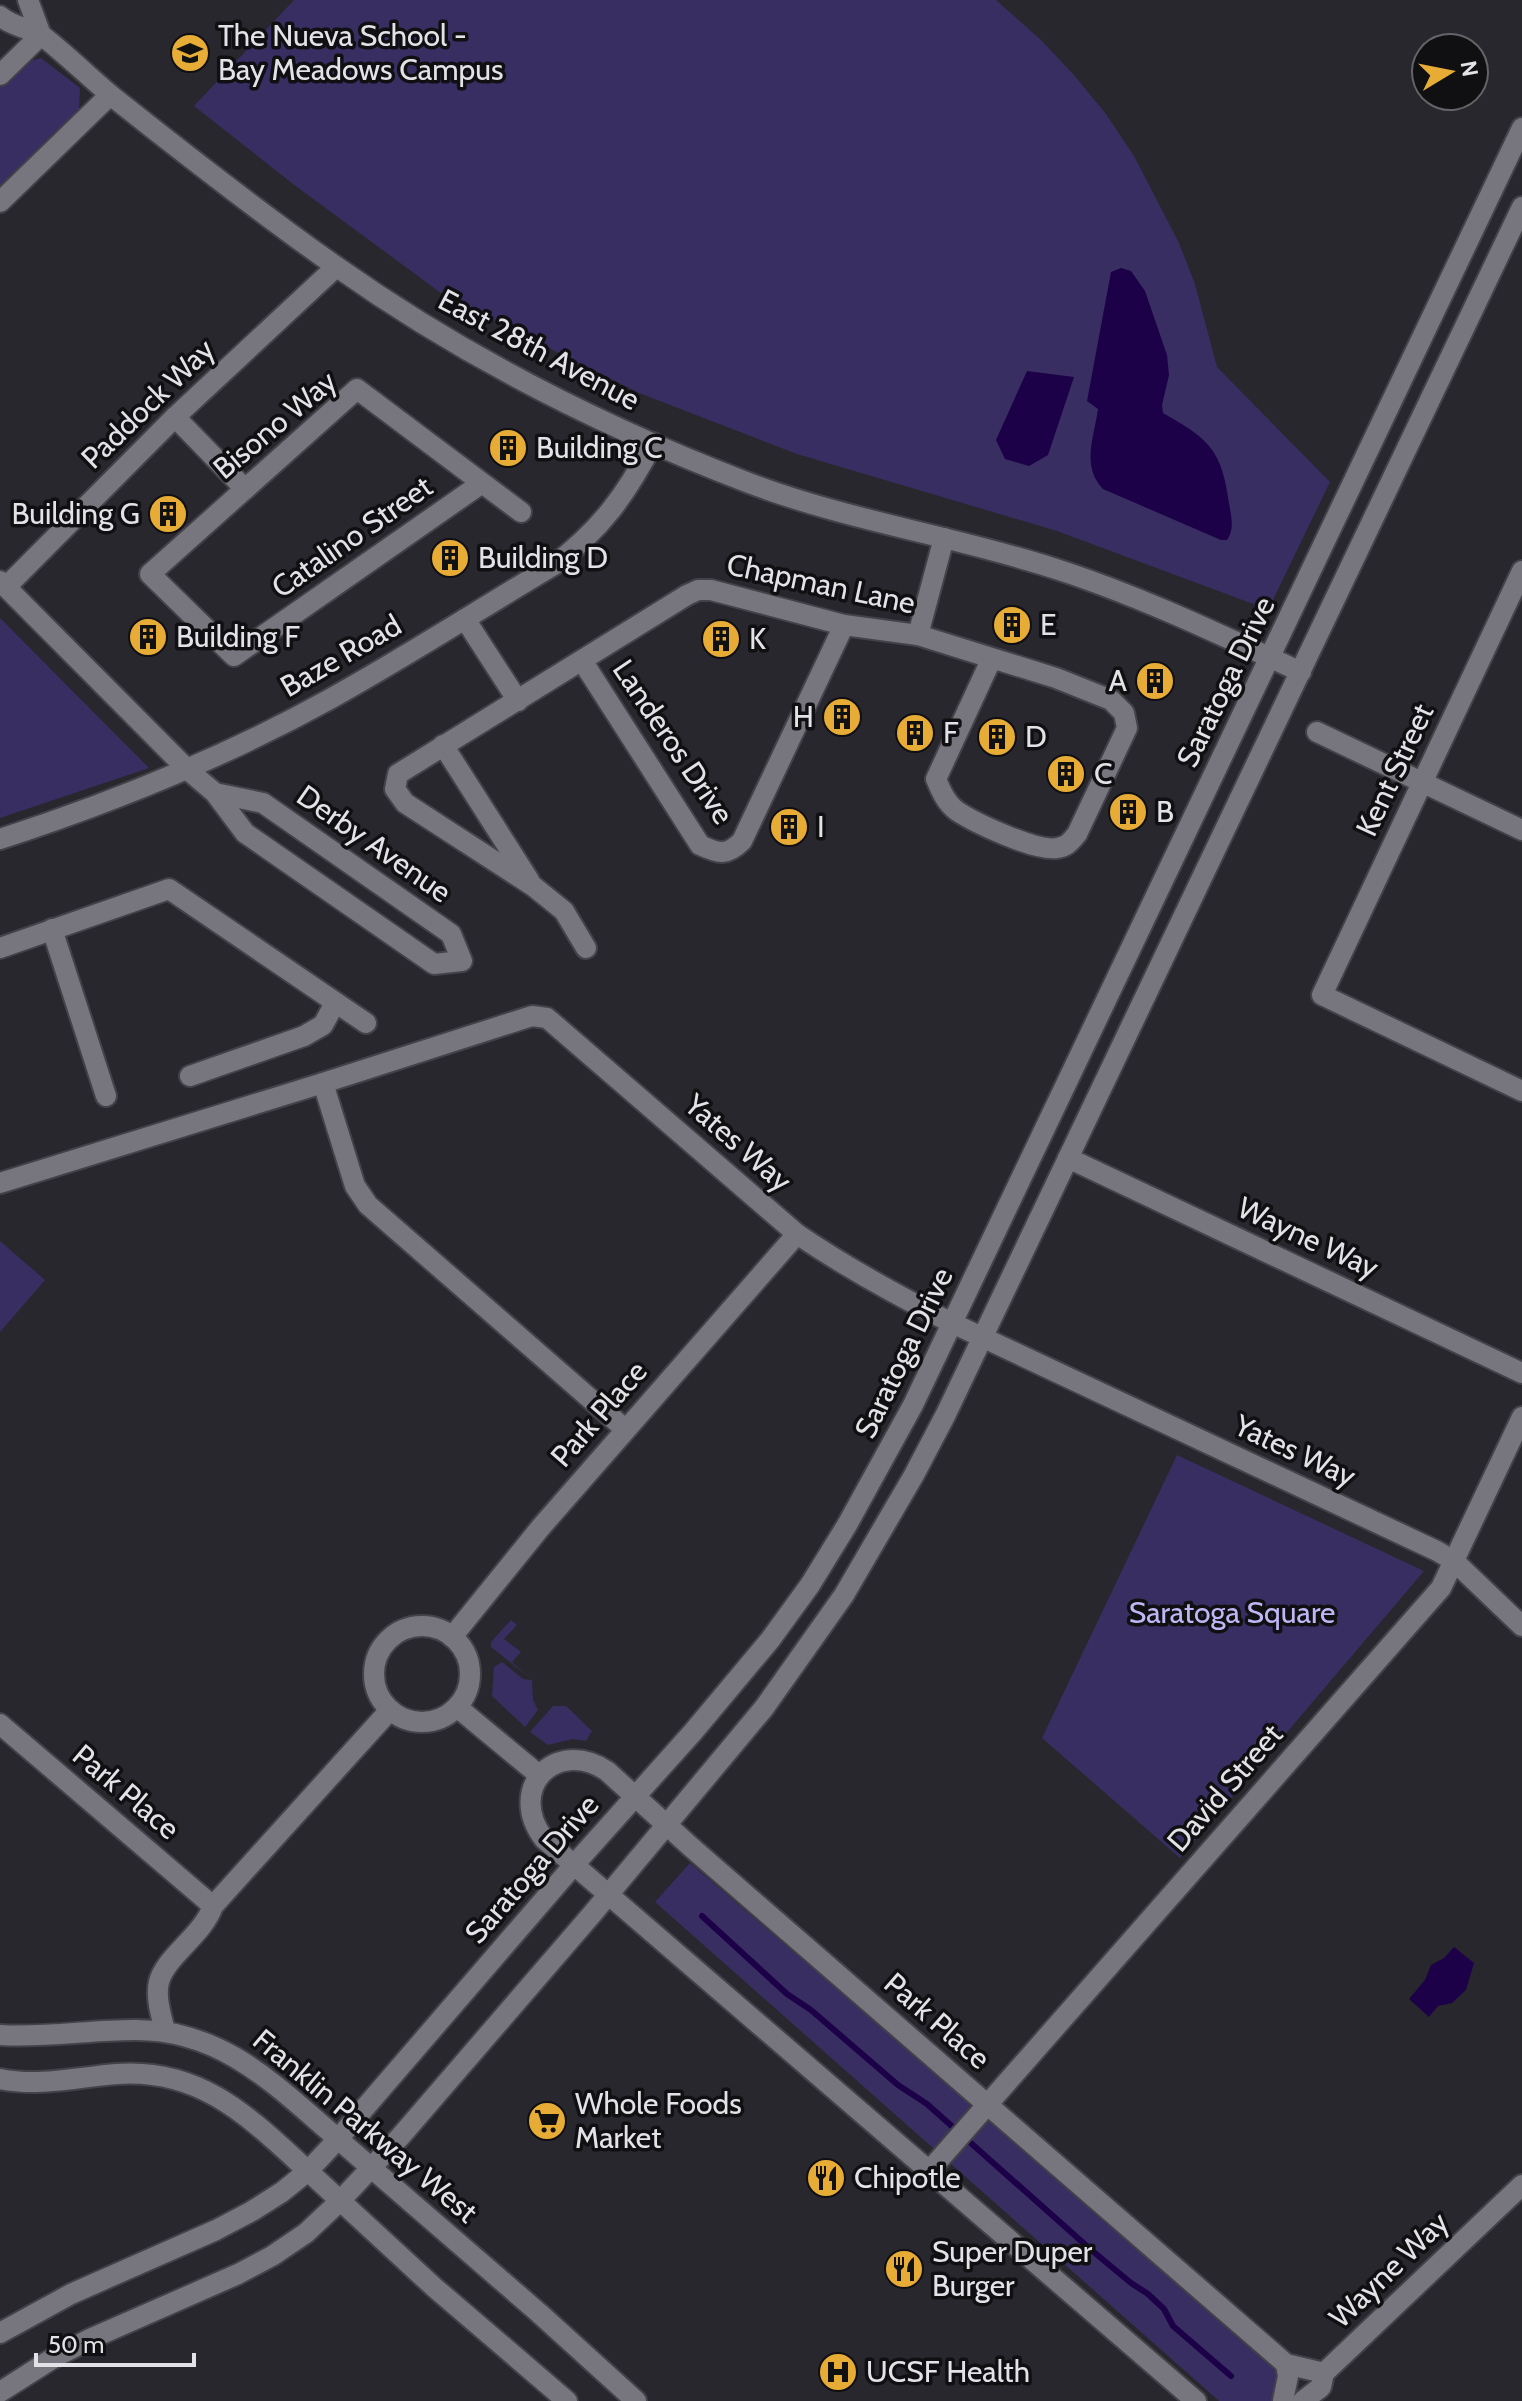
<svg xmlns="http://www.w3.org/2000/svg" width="1522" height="2401" viewBox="0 0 1522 2401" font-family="Cabin,sans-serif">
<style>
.green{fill:#382e61}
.water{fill:#1c0148}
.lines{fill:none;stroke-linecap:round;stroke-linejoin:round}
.stream{stroke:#1c0148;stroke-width:6}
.minor-casing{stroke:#434248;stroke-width:24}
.secondary-casing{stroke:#434248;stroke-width:24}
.minor{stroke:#77767f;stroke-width:20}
.secondary{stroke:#77767f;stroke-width:20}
.labels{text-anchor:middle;stroke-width:7;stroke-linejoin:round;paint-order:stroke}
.poi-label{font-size:30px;fill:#e3e2e7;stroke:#101013;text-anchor:start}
.street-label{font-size:30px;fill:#e3e2e7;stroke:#101013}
.park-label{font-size:30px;fill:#bfb7f5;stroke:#101013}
</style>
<rect width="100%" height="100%" fill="#28272e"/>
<!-- green -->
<g class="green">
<polygon points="294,0 996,0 1041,40 1074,75 1106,114 1134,156 1179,243 1195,284 1217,367 1330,482 1271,604 1256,605 1057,531 797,454 639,393 445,296 293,184 194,106"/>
<polygon points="41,58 80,88 79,110 0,186 0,85 22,63"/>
<polygon points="0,618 149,768 0,818"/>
<polygon points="0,1241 45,1280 0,1332"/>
<polygon points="1177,1455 1424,1571 1180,1858 1042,1738"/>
<polygon points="511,1620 517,1625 504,1639 521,1652 512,1662 530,1678 491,1647 491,1642"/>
<polygon points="502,1662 523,1679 532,1680 533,1700 538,1710 525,1727 492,1696 494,1667"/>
<polygon points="553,1706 566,1706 592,1731 586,1741 573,1739 548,1745 530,1732"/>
<polygon points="690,1863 1273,2363 1280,2388 1271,2401 1219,2401 655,1902"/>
</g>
<!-- water -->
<g class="water">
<path d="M1121,268l10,3 14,20 22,64 2,20 -7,30 1,8c46,26 59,37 66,90 2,13 6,26 -2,37h-6l-118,-51c-22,-23 -9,-51 -5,-80l-11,-8 24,-129z"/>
<polygon points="1027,371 1074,377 1048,455 1029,466 1005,459 996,440"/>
<polygon points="1454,1947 1474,1963 1466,1990 1452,2003 1438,2006 1429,2017 1409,1999 1425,1980 1431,1965 1444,1958"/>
</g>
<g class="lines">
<!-- stream -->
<polyline class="stream" points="702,1916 787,1994 811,2010 898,2085 927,2104 1089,2248 1131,2283 1148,2294 1164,2309 1173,2326 1231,2376"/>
<defs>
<g id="minor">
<polyline points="28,0 41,35"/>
<path d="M0,16c14,12 32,12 45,22 24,19 45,40 68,59 73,58 147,116 224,170 126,89 268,161 412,216 100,38 206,53 307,86 84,27 165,66 245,103"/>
<polyline points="0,75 41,35"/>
<polyline points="0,202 110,95"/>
<polyline points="175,417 245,489"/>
<path d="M482,483l-248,173 -84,-82 207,-185c55,41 109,82 164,123"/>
<polyline points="1522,571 1322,995 1522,1091"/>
<polyline points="0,581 188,770 215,793 245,833 434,964 462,961 451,934 263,803 215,793"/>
<polyline points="6,587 175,417 336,267"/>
<polyline points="465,619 518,701"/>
<polyline points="918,635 944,538"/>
<path d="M583,662l117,183c19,9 27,11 42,-4l102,-216"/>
<polyline points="1317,732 1522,830"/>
<polyline points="443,745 529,880"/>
<path d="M0,839c114,-37 225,-82 330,-140 76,-42 150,-90 224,-134 47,-36 72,-70 99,-122"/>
<polyline points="52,929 106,1096"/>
<polyline points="0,948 169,889 366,1023"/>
<path d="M586,948l-22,-37 -31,-25 -128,-83 -10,-14 3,-15 289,-179 11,-5h13l133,35 74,10 138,43 55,22 13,13 3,15 -50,106c-6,7 -10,13 -20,14 -20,4 -82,-25 -100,-37 -11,-8 -16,-20 -21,-32l55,-119"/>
<polyline points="190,1076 304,1036 323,1025 335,1003"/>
<polyline points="1068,1158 1522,1373"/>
<polyline points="0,1183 323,1083"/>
<path d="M625,1429l-257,-224 -13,-19 -32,-103 209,-67 15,2 250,216c50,34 101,62 155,89l485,228 17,10 68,65"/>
<circle cx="422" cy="1674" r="48"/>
<polyline points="452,1637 541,1527 797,1234"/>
<polyline points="457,1707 539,1775"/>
<polyline points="0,1724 213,1906"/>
<path d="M165,2032c-3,-15 -10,-34 -6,-50 6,-25 44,-47 54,-76l177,-196"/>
<path d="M0,2035c45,3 89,-5 134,-5 89,-1 142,56 204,109"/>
<path d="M0,2079c39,8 78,-2 117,-5 85,-6 133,44 191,97"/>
<polyline points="930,2170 1441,1588 1522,1417"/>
<path d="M1196,2401l-652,-562c-38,-50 11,-102 63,-68l84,76 595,517 38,9"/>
<polyline points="1283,2401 1288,2376 1286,2364"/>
<polyline points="1303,2401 1321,2387 1324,2373 1522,2185"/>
</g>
<g id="secondary">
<polyline points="338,2139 539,2313 636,2401"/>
<polyline points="308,2171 435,2288 567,2401"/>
<polyline points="0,2333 71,2294 216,2230 252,2211 282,2192 308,2171 338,2139 573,1866 693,1732 770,1640 810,1585 847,1525 913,1405 1522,128"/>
<polyline points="0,2392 55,2357 90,2339 238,2274 272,2256 306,2233 340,2201 400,2137 593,1913 764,1708 844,1595 914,1475 946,1414 1522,207"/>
</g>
</defs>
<!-- minor casing -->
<use href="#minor" class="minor-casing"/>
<!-- secondary casing -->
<use href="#secondary" class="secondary-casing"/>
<!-- minor -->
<use href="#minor" class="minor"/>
<!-- secondary -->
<use href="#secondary" class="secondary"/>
</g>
<!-- icons -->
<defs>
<symbol id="school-disc" viewBox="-11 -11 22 22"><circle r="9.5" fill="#e7ac36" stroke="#101013"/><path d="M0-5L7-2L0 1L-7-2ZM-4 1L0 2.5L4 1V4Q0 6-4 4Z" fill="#111"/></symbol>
<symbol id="building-disc" viewBox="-11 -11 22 22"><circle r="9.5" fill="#e7ac36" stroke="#101013"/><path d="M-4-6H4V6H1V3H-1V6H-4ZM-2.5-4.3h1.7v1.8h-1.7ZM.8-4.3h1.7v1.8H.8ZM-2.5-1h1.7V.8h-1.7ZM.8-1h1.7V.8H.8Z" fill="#111"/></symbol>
<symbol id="supermarket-disc" viewBox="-11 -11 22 22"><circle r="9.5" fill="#e7ac36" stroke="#101013"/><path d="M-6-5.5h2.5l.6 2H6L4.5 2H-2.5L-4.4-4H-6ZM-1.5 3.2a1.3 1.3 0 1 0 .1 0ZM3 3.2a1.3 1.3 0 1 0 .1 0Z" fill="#111"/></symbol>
<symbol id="restaurant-disc" viewBox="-11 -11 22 22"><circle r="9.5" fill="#e7ac36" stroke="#101013"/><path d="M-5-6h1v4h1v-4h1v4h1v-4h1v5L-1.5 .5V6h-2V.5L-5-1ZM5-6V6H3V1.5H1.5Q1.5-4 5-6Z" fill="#111"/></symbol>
<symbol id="hospital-disc" viewBox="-11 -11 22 22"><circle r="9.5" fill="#e7ac36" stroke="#101013"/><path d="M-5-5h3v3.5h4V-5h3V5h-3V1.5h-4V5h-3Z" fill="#111"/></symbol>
</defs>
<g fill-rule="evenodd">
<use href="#school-disc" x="168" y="31" width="44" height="44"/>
<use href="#building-disc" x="486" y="426" width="44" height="44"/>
<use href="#building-disc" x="146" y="492" width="44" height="44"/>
<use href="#building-disc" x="428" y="536" width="44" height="44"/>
<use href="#building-disc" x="990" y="603" width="44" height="44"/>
<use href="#building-disc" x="126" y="615" width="44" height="44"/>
<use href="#building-disc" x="699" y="617" width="44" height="44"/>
<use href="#building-disc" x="1133" y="659" width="44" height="44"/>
<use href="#building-disc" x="820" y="695" width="44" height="44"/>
<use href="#building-disc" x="893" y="711" width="44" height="44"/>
<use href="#building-disc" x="975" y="715" width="44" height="44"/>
<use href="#building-disc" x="1044" y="752" width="44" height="44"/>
<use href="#building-disc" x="1106" y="790" width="44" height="44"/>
<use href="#building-disc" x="767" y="805" width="44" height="44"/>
<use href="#supermarket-disc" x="525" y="2099" width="44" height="44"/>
<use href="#restaurant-disc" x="804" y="2156" width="44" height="44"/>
<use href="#restaurant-disc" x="882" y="2247" width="44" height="44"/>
<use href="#hospital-disc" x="816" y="2350" width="44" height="44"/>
</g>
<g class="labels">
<!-- poi labels -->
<g class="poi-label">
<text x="218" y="46">The Nueva School -<tspan x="218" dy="34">Bay Meadows Campus</tspan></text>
<text x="536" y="458">Building C</text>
<text x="140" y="524" text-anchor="end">Building G</text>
<text x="478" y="568">Building D</text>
<text x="1040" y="635">E</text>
<text x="176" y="647">Building F</text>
<text x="749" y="649">K</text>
<text x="1127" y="691" text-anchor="end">A</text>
<text x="814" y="727" text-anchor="end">H</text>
<text x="943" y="743">F</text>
<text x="1025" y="747">D</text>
<text x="1094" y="784">C</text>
<text x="1156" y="822">B</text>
<text x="817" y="837">I</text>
<text x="575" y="2114">Whole Foods<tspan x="575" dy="34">Market</tspan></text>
<text x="854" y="2188">Chipotle</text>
<text x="932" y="2262">Super Duper<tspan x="932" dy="34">Burger</tspan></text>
<text x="866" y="2382">UCSF Health</text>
</g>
<!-- street labels -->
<g class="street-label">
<text transform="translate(539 350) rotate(28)" y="10">East 28th Avenue</text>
<text transform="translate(148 404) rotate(-44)" y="10">Paddock Way</text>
<text transform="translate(275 425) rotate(-40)" y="10">Bisono Way</text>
<text transform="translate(352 537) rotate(-35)" y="10">Catalino Street</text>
<text transform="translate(821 584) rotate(12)" y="10">Chapman Lane</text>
<text transform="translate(341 656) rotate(-30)" y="10">Baze Road</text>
<text transform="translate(1226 682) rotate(-64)" y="10">Saratoga Drive</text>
<text transform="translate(673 742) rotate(56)" y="10">Landeros Drive</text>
<text transform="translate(1395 770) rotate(-65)" y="10">Kent Street</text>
<text transform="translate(374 844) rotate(35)" y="10">Derby Avenue</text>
<text transform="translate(738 1143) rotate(41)" y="10">Yates Way</text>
<text transform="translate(1308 1238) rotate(25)" y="10">Wayne Way</text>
<text transform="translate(904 1353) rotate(-64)" y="10">Saratoga Drive</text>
<text transform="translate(599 1414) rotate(-49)" y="10">Park Place</text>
<text transform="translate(1295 1451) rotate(25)" y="10">Yates Way</text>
<text transform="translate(1225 1788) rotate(-49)" y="10">David Street</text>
<text transform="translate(126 1792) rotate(40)" y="10">Park Place</text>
<text transform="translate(532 1869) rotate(-49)" y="10">Saratoga Drive</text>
<text transform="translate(937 2021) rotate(41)" y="10">Park Place</text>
<text transform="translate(365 2126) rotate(40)" y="10">Franklin Parkway West</text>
<text transform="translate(1389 2270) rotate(-44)" y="10">Wayne Way</text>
</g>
<!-- park labels -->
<g class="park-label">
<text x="1232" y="1623">Saratoga Square</text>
</g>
</g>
<!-- north arrow -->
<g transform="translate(1450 72) rotate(80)"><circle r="38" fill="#101013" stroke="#646468" stroke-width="2"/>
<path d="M0-6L14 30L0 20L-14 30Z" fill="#e7ac36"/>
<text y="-12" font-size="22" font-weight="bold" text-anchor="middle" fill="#e3e2e7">N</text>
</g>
<!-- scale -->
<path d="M36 2353v12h158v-12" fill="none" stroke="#e3e2e7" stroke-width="4"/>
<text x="48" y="2353" font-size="24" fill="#e3e2e7" stroke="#101013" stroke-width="6" paint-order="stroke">50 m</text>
</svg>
